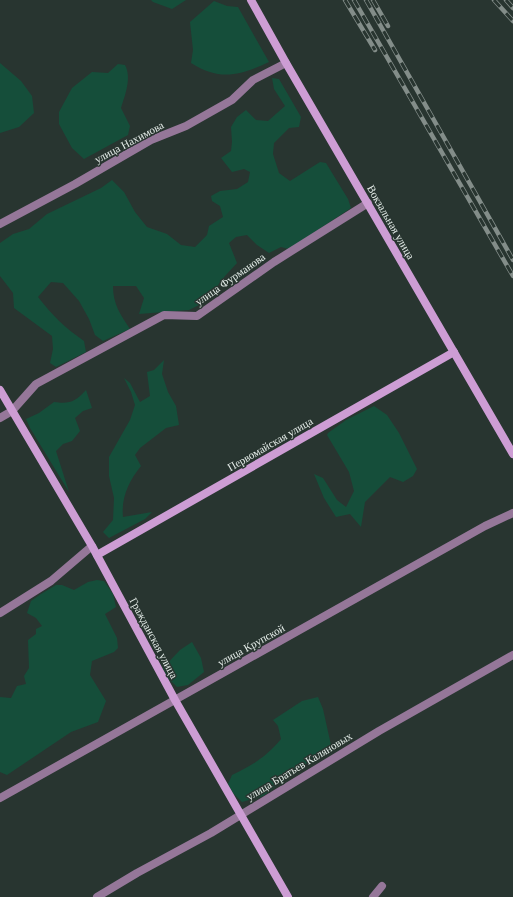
<svg xmlns="http://www.w3.org/2000/svg" width="513" height="897" viewBox="0 0 513 897" font-family="'Times New Roman',serif">
<style>
.green{fill:#154e3a}
.lines{fill:none;stroke-linecap:round;stroke-linejoin:round}
.street{stroke:#957799;stroke-width:8}
.secondary{stroke:#cd9dd4;stroke-width:8}
.rail-casing{stroke:#838d89;stroke-width:4.5}
.rail{stroke:#283530;stroke-width:3;stroke-dasharray:9;stroke-linecap:butt}
.labels{text-anchor:middle;stroke-width:3;stroke-linejoin:round;paint-order:stroke}
.street-label{font-size:11px;fill:#e4ece8;stroke:#283530}
</style>
<rect width="100%" height="100%" fill="#283530"/>
<!-- green -->
<g class="green">
<polygon points="151,0 186,0 172,9 153,2"/>
<path d="M214,1l13,5 11,1 31,55c-29,14 -50,19 -78,1l2,-13 -3,-28z"/>
<polygon points="0,63 21,81 32,96 34,113 19,127 0,133"/>
<path d="M118,64l7,1c7,13 0,30 -4,43l9,18 -2,9 -44,24 -12,-11 -13,-24v-12l13,-24 20,-16 16,1z"/>
<path d="M272,78l7,1 22,38 -2,10 -10,1 -15,15 -1,11 6,19 11,8 30,-19 6,1 22,36 3,9 -62,41 -8,-2 -12,6 -12,-8 -10,-10 -11,2 -7,6 8,20 -12,13 -20,26 -16,8 -50,4 5,-16 -8,-12h-23c0,18 7,28 17,43l-27,12 -8,-6 -6,-16 -10,-18 -16,-18 -12,-1 -13,15c15,19 26,30 46,44l2,11 -30,15 -6,-4 3,-14 -1,-13 -38,-28 -1,-15 -13,-17v-33l13,-9 16,-5 18,-15 54,-26 11,-8 12,12 11,20 12,15 20,7 14,11 14,2 12,-12 2,-9 14,-9 -3,-11 -8,-5 -1,-5 9,-5 17,-2 11,-7 2,-10 -6,-3 -12,3 -11,-14 10,-7 1,-9 -1,-15 6,-10 9,-7 10,10 12,1 17,-15 -11,-17z"/>
<path d="M164,360l-2,14 6,18 8,14 3,19 -13,3 -26,20 -5,7 6,11c-12,15 -20,31 -18,51l29,-5 -7,7 -36,19 -6,-6 10,-12 1,-22 -5,-22v-19l21,-37 5,-15 -4,-13 -7,-14 6,5 10,19 10,-6 -3,-24 7,-2z"/>
<path d="M86,390l6,18 -9,3 -8,7 5,13 -8,10 -9,3 -7,7 13,41 -39,-64 -4,-9 13,-6 15,-11c16,2 21,0 32,-12z"/>
<polygon points="374,406 387,415 399,433 417,469 413,476 403,482 390,477 365,502 361,527 350,514 336,517 324,498 314,474 323,478 337,500 346,507 354,491 349,472 327,435 328,433 346,420"/>
<polygon points="97,580 104,581 113,594 116,607 105,614 117,638 118,648 114,652 92,661 90,675 106,701 98,722 71,732 7,775 0,772 0,697 11,698 17,686 26,684 24,676 29,668 28,640 36,634 36,629 42,626 36,618 27,613 31,601 41,594 56,585 62,585 74,590 88,582"/>
<polygon points="192,642 201,658 204,672 188,685 177,687 168,678 163,668 180,650"/>
<path d="M318,697l5,12 8,36 -68,51 -21,6 -9,-9 -5,-9 4,-9c21,-10 34,-18 49,-36l-3,-13 -5,-6 29,-19z"/>
</g>
<g class="lines">
<!-- street -->
<g class="street">
<polyline points="0,224 75,184 151,140 186,126 232,100 253,80 286,63"/>
<polyline points="0,418 12,411 36,384 164,315 197,316 274,262 368,203"/>
<polyline points="0,613 51,581 92,546"/>
<polyline points="0,798 485,526 513,513"/>
<polyline points="97,897 137,873 211,833 379,731 513,655"/>
<polyline points="373,897 382,886"/>
</g>
<!-- secondary -->
<g class="secondary">
<polyline points="251,0 286,63 513,454"/>
<polyline points="0,390 92,546 175,700 288,897"/>
<polyline points="97,555 454,352"/>
</g>
<defs>
<g id="rail">
<polyline points="345,0 375,50"/>
<polyline points="354,0 513,276"/>
<polyline points="366,0 513,260"/>
<polyline points="373,0 388,26"/>
<polyline points="494,0 513,21"/>
<polyline points="506,0 513,8"/>
</g>
</defs>
<!-- rail casing -->
<use href="#rail" class="rail-casing"/>
<!-- rail -->
<use href="#rail" class="rail"/>
</g>
<g class="labels">
<!-- street labels -->
<g class="street-label">
<text transform="translate(129 142) rotate(-28)" y="4">улица Нахимова</text>
<text transform="translate(391 222) rotate(60)" y="4">Вокзальная улица</text>
<text transform="translate(230 279) rotate(-35)" y="4">улица Фурманова</text>
<text transform="translate(270 444) rotate(-30)" y="4">Первомайская улица</text>
<text transform="translate(154 638) rotate(62)" y="4">Гражданская улица</text>
<text transform="translate(251 645) rotate(-29)" y="4">улица Крупской</text>
<text transform="translate(299 766) rotate(-31)" y="4">улица Братьев Каляновых</text>
</g>
</g>
</svg>
